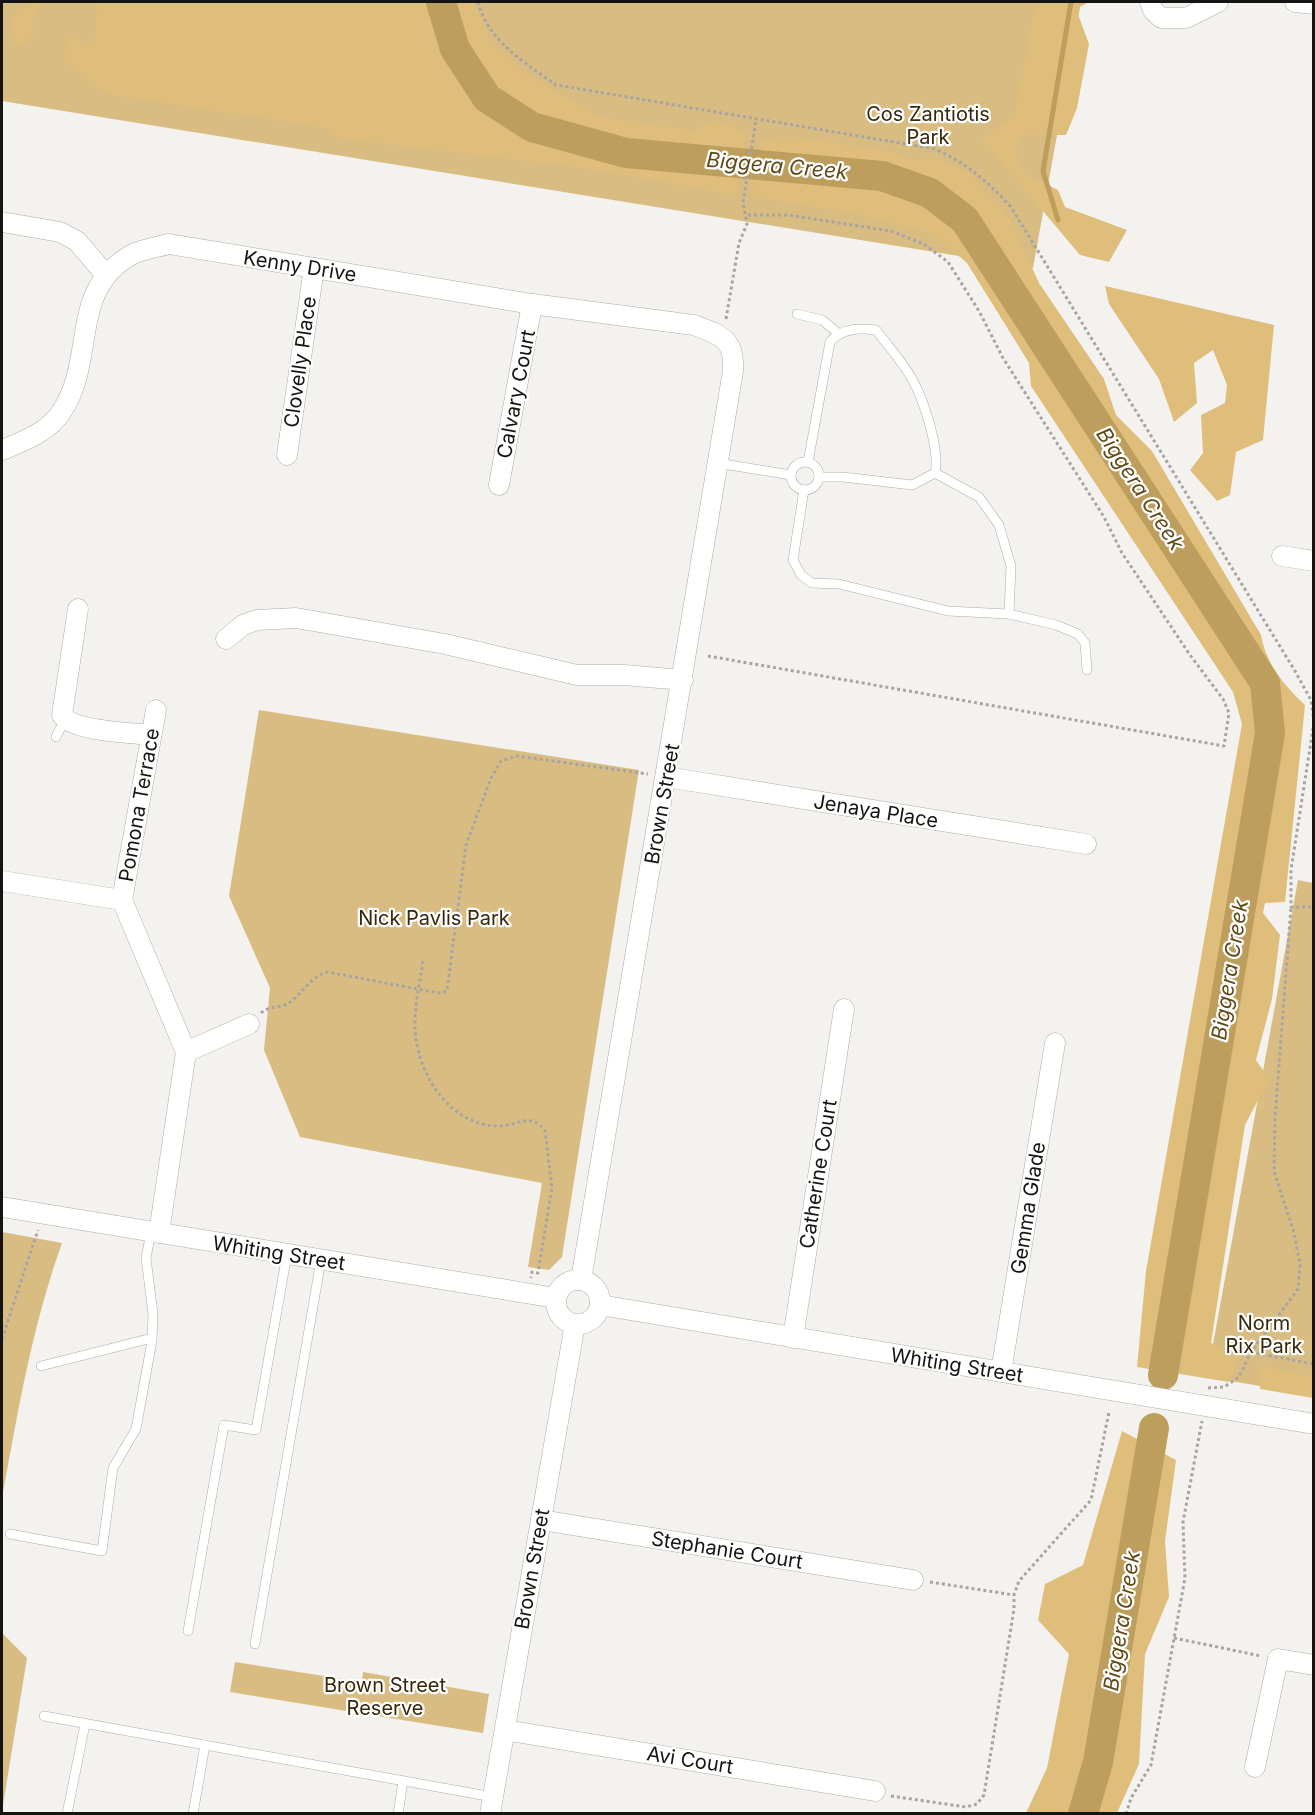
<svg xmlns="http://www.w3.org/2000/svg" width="1315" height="1815" viewBox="0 0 1315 1815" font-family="Inter,sans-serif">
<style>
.green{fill:#d9bc82}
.forest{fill:#dfbe7c}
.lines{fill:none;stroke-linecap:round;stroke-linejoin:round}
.stream{stroke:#be9e5d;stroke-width:5}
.river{stroke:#be9e5d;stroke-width:30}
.service-casing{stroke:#aeaca9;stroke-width:10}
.minor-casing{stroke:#aeaca9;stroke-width:21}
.path{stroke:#a7a5a3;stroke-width:3;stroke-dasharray:3 3;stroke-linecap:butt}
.service{stroke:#fff;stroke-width:9}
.minor{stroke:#fff;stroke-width:20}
.labels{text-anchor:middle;stroke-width:4.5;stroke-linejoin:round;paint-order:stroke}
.park-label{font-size:20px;fill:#36280a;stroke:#fff}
.street-label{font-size:20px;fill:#141412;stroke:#fff}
.water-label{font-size:21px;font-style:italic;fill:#604916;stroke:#fff}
</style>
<rect width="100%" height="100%" fill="#f4f2ef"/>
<!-- green -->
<g class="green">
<polygon points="2,2 1081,2 1033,268 2,101"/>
<polygon points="259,710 639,770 562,1257 549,1270 528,1267 542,1183 300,1137 264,1050 270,988 229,896"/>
<polygon points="1298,880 1313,883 1313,1395 1207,1377"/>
<path d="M2,1232l60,11c-30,83 -44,168 -60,255z"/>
<polygon points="2,1633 27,1658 2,1811"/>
<polygon points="235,1662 362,1682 363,1672 489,1694 483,1733 230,1692"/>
</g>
<!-- forest -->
<g class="forest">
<polygon points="30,2 45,2 34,17 33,36 16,47 11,21"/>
<polygon points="97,2 473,2 492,43 528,75 600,117 695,131 715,121 746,133 736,195 577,167 337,138 327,128 107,94 64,61 68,34 87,48 96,35"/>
<polygon points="1036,2 1089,2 1076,9 1089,44 1077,108 1066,135 1021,135 1015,150 1025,174 1058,190 1065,207 1127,230 1109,262 1080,255 982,139 1014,118"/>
<path d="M790,137l103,15 22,9 22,-3 30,14 43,47 29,64 65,96 12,36 36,36 109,184c5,29 23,50 44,70l-20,197 -20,1 -2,10 17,22 -8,64 -16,61 13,19 -24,46 -34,218 28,13 -10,26 -92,-15 9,-96 96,-547 -9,-32 -202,-306 -2,-23 -62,-100 -34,-29 -74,-20 -107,-17 10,-58z"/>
<polygon points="1105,286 1274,325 1263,440 1236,452 1230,495 1217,501 1190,470 1203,453 1201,415 1225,403 1227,385 1213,350 1194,363 1197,403 1174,422 1159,379 1109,304"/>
<polygon points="1260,1366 1313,1377 1313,1398 1260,1389"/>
<polygon points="1122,1431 1176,1460 1165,1541 1169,1597 1145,1654 1139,1764 1117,1813 1026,1813 1047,1768 1069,1654 1038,1620 1045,1584 1083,1565"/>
</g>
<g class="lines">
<!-- stream -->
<polyline class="stream" points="1058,220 1043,171 1071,2"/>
<!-- river -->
<g class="river">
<polyline points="441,2 455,49 487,98 532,127 626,153 882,176 930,193 965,220 1265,683 1270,733 1163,1375"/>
<polyline points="1083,1814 1098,1762 1154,1428"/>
</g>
<defs>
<g id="service">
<polyline points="797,314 822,320 838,333"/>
<circle cx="805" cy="476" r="14"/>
<path d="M808,462l22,-120c12,-14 28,-14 46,-12 12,16 27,32 36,49 12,21 28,71 23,94l-23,12 -69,-8h-23"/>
<polyline points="717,463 791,475"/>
<polyline points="935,473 979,497 999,525 1011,566 1009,614"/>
<polyline points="804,490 793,560 801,575 812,583 839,584 948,611 1009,614 1056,625 1078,634 1085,643 1087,670"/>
<polyline points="56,737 65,719"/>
<polyline points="41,1366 152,1338"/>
<polyline points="10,1534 102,1551 113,1468 136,1429 152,1341 153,1314 146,1258 151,1232"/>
<polyline points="188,1631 224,1425 256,1430 287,1254"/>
<polyline points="255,1644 321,1260"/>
<polyline points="44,1716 493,1797"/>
<polyline points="67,1814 85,1724"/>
<polyline points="193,1814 205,1745"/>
<polyline points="398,1814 403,1781"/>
</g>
<g id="minor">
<polyline points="1150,2 1153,10 1161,18 1186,18 1218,2"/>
<polyline points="1295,2 1314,4"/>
<polyline points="2,222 60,232 77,241 105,274"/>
<path d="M2,450c22,-9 47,-18 60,-39 35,-54 6,-122 71,-157 10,-5 25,-7 36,-10l363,60 162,21c27,10 41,14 39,46l-152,909"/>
<polyline points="287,455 314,268"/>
<polyline points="499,485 532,304"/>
<polyline points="1282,556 1314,561"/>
<path d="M78,609l-16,106c10,16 69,18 89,20"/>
<polyline points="226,639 243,625 257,620 296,618 445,644 577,675 624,675 683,680"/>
<polyline points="666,777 1086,844"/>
<polyline points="2,881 122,900 186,1052 159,1233"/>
<polyline points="122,900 156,710"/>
<polyline points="186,1052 249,1024"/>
<polyline points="2,1207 556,1298"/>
<circle cx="578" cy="1302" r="22"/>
<polyline points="600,1305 1314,1424"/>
<polyline points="793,1338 844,1009"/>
<polyline points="1001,1372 1055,1043"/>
<polyline points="541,1520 913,1580"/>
<polyline points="505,1730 875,1791"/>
<polyline points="1255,1767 1278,1659 1314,1665"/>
<polyline points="490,1814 575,1324"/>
</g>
</defs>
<!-- service casing -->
<use href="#service" class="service-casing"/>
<!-- minor casing -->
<use href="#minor" class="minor-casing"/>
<!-- path -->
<g class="path">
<path d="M478,2c10,39 47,61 78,83l379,64c32,14 53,33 76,58l284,464 16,29 3,21"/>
<polyline points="726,319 739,243 747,224 743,202 756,120"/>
<polyline points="708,656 1224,746 1229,713 1223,699 1190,655 1122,553 1104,517 1003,358 979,311 948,262 924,244 891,231 788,215 747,215"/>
<polyline points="1314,722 1291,870 1291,907 1314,907"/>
<path d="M423,961c-3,22 -9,46 -8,68 2,45 36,99 86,97 17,-1 31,-14 44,5l7,57 -14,85 -6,-1 -1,6"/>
<path d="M261,1013c9,-8 18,-4 28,-10 13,-9 22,-27 38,-31l112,21 8,-2 19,-146 25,-67 10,-17 16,-5 131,18"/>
<polyline points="2,1339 38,1230"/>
<polyline points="1251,1352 1314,1364"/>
<polyline points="1208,1388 1224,1387 1239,1377 1251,1352 1298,1289 1300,1265 1294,1233 1274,1171 1275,1118 1291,907"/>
<polyline points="930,1582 1014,1595"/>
<polyline points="1174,1638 1261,1656"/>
<polyline points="891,1796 966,1807 977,1804 984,1795 1014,1609 1014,1595 1019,1581 1091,1500 1109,1412"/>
<polyline points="1126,1814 1131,1798 1151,1765 1185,1578 1183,1522 1202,1421"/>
</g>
<!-- service -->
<use href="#service" class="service"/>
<!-- minor -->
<use href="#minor" class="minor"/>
</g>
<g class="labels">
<!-- park labels -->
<g class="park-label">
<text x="928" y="121">Cos Zantiotis<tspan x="928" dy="23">Park</tspan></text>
<text x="434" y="925">Nick Pavlis Park</text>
<text x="1264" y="1330">Norm<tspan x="1264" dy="23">Rix Park</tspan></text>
<text x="385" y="1692">Brown Street<tspan x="385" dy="23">Reserve</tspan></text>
</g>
<!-- street labels -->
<g class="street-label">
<text transform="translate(300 266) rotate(9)" y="7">Kenny Drive</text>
<text transform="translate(300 362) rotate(-82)" y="7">Clovelly Place</text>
<text transform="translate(516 394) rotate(-79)" y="7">Calvary Court</text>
<text transform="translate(662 804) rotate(-80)" y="7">Brown Street</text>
<text transform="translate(139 805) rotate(-80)" y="7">Pomona Terrace</text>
<text transform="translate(876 811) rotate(9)" y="7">Jenaya Place</text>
<text transform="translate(818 1174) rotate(-81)" y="7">Catherine Court</text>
<text transform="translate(1028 1208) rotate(-81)" y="7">Gemma Glade</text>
<text transform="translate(279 1253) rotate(9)" y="7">Whiting Street</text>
<text transform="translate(957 1365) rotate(9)" y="7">Whiting Street</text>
<text transform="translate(727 1550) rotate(9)" y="7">Stephanie Court</text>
<text transform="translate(532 1569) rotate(-80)" y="7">Brown Street</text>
<text transform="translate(690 1760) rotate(9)" y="7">Avi Court</text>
</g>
<!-- water labels -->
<g class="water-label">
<text transform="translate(777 166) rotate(5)" y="7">Biggera Creek</text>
<text transform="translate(1140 489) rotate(57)" y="7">Biggera Creek</text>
<text transform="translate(1230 970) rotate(-81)" y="7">Biggera Creek</text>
<text transform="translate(1122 1621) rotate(-81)" y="7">Biggera Creek</text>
</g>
</g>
<!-- border -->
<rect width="1315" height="1815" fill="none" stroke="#141412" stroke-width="6"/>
</svg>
